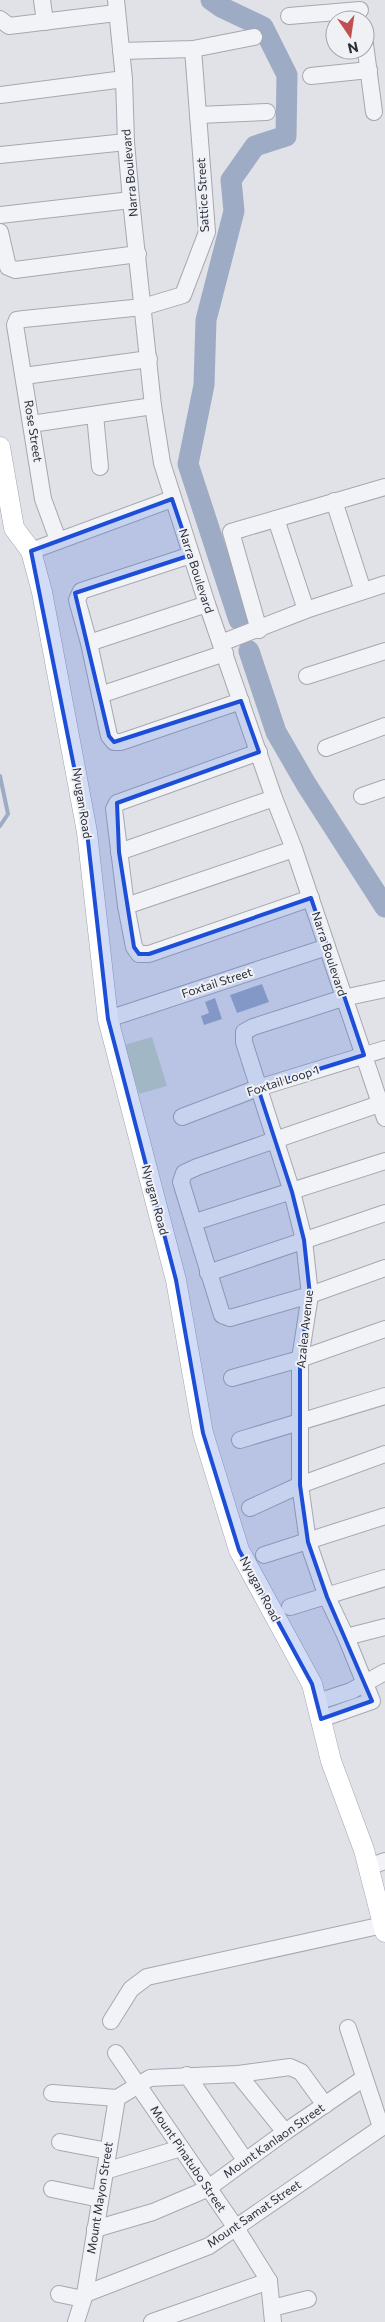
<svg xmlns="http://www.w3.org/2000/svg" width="385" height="2322" viewBox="0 0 385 2322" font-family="Commissioner,sans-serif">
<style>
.green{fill:#c3d1c2}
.water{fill:#9eabc5}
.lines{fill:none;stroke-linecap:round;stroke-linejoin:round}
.stream{stroke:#9eabc5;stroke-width:4}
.river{stroke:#9eabc5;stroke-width:21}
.minor-casing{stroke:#a6a8b1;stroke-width:18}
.major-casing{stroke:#a0a5b2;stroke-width:21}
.minor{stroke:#f2f3f6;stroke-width:16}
.major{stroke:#fff;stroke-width:20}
.marked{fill:#1d4ed8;fill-opacity:0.2;stroke:#1d4ed8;stroke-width:4;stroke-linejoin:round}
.labels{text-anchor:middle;stroke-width:4;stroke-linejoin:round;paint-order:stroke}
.street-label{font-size:12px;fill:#2a2e3d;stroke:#eff1f5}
</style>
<rect width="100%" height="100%" fill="#e0e2e8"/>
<!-- green -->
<polygon class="green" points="152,1037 167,1086 139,1094 124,1045"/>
<!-- water -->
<g class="water">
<polygon points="262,984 269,1002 237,1013 230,995"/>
<polygon points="215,998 222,1019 204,1025 201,1016 209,1013 205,1002"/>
</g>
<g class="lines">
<!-- stream -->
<polyline class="stream" points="0,776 8,814 0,826"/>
<!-- river -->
<g class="river">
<polyline points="211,0 221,7 263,27 287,75 286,136 255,146 231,180 234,211 206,320 204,385 188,464 239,620"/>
<polyline points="249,651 276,732 306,784 385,907"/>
</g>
<defs>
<g id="minor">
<polyline points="42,0 45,22"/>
<polyline points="116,0 124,79 126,142 131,200 153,406 162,463 207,604 274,798 294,849 385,1118"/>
<polyline points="289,16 360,10"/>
<polyline points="0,19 9,26 116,13"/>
<polyline points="365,44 374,112"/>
<polyline points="121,51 193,49 254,37"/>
<polyline points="311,76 369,70"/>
<polyline points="0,95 124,79"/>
<polyline points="198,115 267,112"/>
<polyline points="0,155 126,142"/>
<polyline points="0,215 131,200"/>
<polyline points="0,232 8,267 15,270 138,254"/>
<polyline points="24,376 149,359"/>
<polyline points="95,415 100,467"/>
<polyline points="31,424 153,406"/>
<polyline points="334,501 363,591"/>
<polyline points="276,519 306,610"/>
<polyline points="58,540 43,499 15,325 17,320 24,319 143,307 183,295 207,232 193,49"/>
<polyline points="31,551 172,499"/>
<polyline points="191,555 81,591 77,600 89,643 109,736 114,742 121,742 241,701"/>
<polyline points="259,630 231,532 385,487"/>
<polyline points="89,643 207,604"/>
<polyline points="221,643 306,610 385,584"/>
<polyline points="307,676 385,651"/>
<polyline points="100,695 225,653"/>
<polyline points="326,748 385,726"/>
<polyline points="259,752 117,803 114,809 126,906 134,947 139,954 149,954 311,898"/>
<polyline points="362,796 385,788"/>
<polyline points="119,852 274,798"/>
<polyline points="126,906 294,849"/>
<polyline points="108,1019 327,947"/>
<polyline points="385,1102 197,1167 184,1173 181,1182 222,1315 230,1318 310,1295 385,1268"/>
<polyline points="182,1117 258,1088 385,1049"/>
<polyline points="195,1222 385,1161"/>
<polyline points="208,1273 385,1213"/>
<polyline points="232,1378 300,1359 385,1329"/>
<polyline points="240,1440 385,1396"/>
<polyline points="250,1508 300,1485 385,1454"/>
<polyline points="264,1555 385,1516"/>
<polyline points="290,1607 385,1578"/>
<polyline points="346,1637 385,1627"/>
<polyline points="317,1702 351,1691 385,1672"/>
<polyline points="321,1719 372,1701 346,1637 327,1597 308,1542 300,1485 300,1359 310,1295 304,1240 292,1192 244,1042 244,1032 253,1027 343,998 385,989"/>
<polyline points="368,1867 385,1861"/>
<polyline points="111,2021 131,1989 147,1977 383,1925"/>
<polyline points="348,2028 381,2127"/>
<polyline points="116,2053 236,2228 269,2281 273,2322"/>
<polyline points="238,2074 285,2132"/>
<polyline points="187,2075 245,2160"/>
<polyline points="52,2093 117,2098"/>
<polyline points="60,2142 108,2151"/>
<polyline points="105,2171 181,2148"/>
<polyline points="52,2189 100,2199"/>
<polyline points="95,2229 153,2212 207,2189 285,2132 364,2078"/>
<polyline points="59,2294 83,2299"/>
<polyline points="85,2294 209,2246 385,2125"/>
<polyline points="272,2308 308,2299"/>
<polyline points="76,2322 85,2294 117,2098 150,2078 238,2074 290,2067 301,2072 325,2105"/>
<polyline points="152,2322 269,2281"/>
</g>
<polyline id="major" points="0,447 14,528 31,551 42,592 87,832 108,1019 176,1280 203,1433 239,1550 312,1684 331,1761 364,1850 385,1932"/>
</defs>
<!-- minor casing -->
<use href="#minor" class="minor-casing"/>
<!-- major casing -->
<use href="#major" class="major-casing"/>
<!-- minor -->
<use href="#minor" class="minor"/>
<!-- major -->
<use href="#major" class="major"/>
</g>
<!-- marked area -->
<path class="marked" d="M172,499l19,56 -116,38 34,143 5,6 127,-41 18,51 -142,51 2,49 15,95 5,7h10l162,-56 53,157 -106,33 34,104 12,48 6,55 -10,64v126l8,57 19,55 45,104 -51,18 -9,-35 -73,-134 -36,-117 -27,-153 -68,-261 -21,-187 -56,-281z"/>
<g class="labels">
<!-- street labels -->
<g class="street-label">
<text transform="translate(130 173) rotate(-95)" y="4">Narra Boulevard</text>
<text transform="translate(203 195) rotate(-93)" y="4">Sattice Street</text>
<text transform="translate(33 431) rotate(81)" y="4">Rose Street</text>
<text transform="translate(196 571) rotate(72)" y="4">Narra Boulevard</text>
<text transform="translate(82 803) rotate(81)" y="4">Nyugan Road</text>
<text transform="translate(329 954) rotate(72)" y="4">Narra Boulevard</text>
<text transform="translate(217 983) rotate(-18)" y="4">Foxtail Street</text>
<text transform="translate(283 1081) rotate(-18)" y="4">Foxtail Loop 1</text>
<text transform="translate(155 1200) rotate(75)" y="4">Nyugan Road</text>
<text transform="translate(305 1329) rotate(-84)" y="4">Azalea Avenue</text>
<text transform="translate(260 1589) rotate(62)" y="4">Nyugan Road</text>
<text transform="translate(274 2141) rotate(-35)" y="4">Mount Kanlaon Street</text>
<text transform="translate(188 2159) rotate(56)" y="4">Mount Pinatubo Street</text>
<text transform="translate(100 2198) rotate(-81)" y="4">Mount Mayon Street</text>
<text transform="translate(254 2214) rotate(-34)" y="4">Mount Samat Street</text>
</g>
</g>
<!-- north arrow -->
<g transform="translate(350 35) rotate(167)"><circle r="24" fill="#eff1f5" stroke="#a0a3ab"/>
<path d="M0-4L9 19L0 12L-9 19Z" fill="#c24f50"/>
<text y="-8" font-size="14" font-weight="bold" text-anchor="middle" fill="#2a2e3d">N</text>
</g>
</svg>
